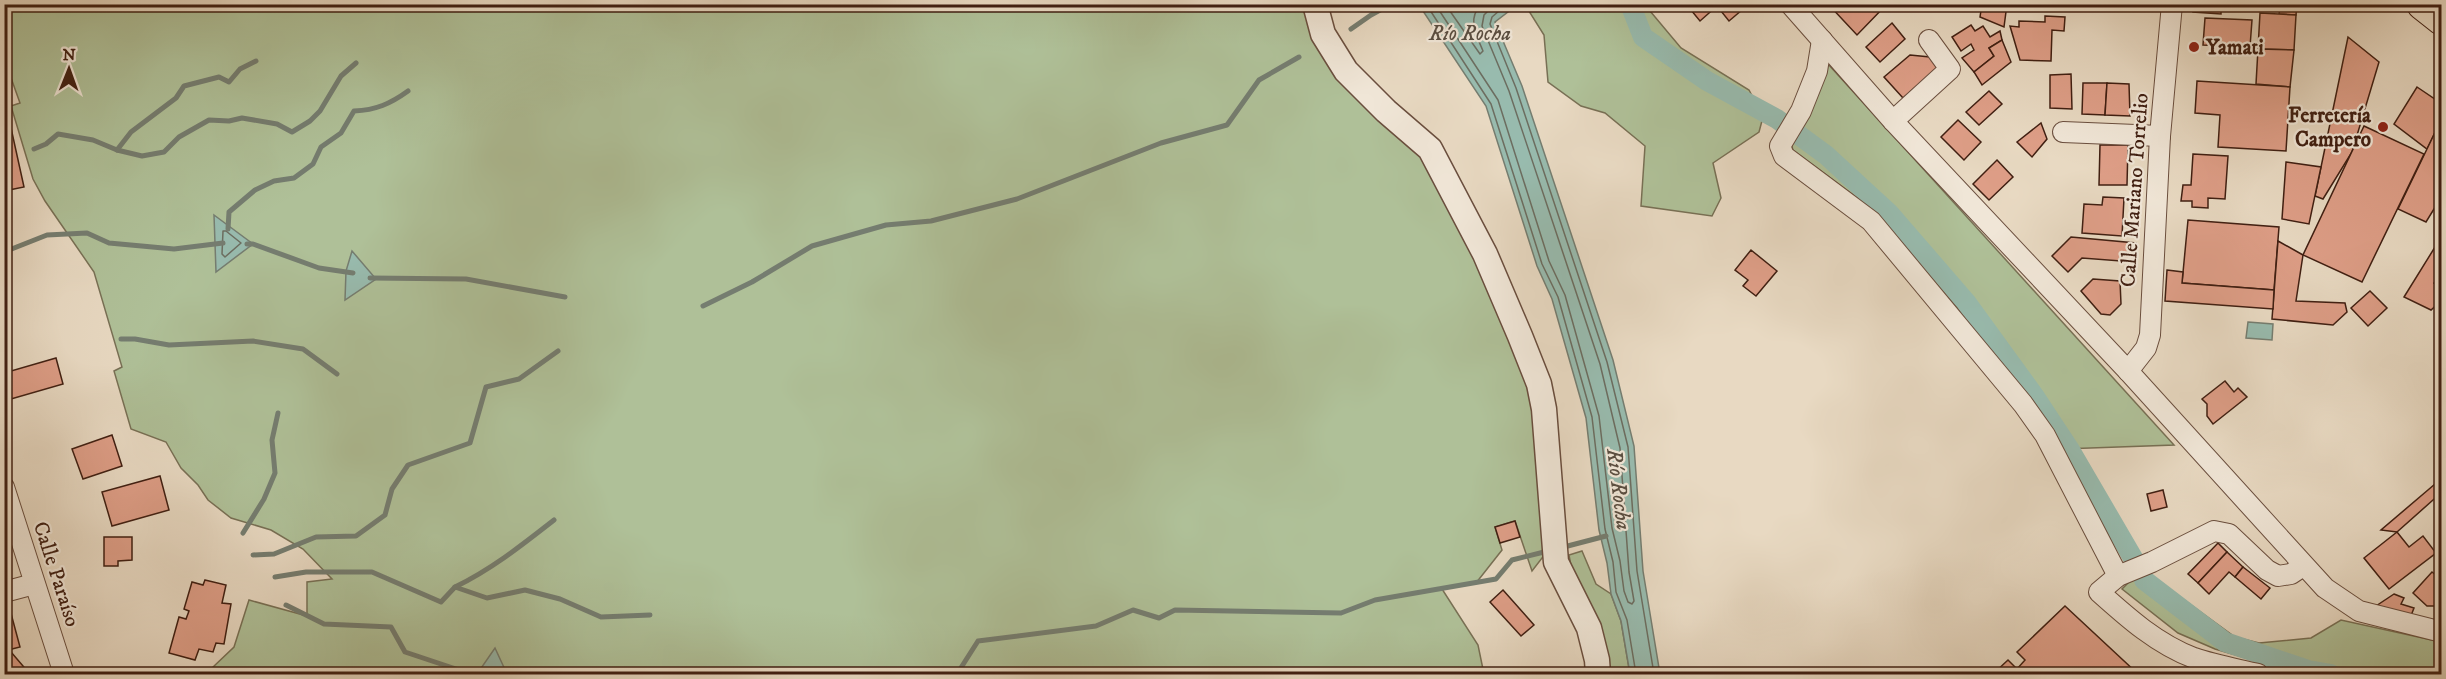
<svg xmlns="http://www.w3.org/2000/svg" width="2446" height="679" viewBox="0 0 2446 679" font-family="'IM FELL DW Pica',serif">
<style>
.green{fill:#afc098;stroke:#787055;stroke-width:1.5}
.water{fill:#98bbae;stroke:#757d70;stroke-width:1.5}
.lines{fill:none;stroke-linecap:round;stroke-linejoin:round}
.shore{stroke:#6c6d60;stroke-width:1.5}
.stream{stroke:#757d70;stroke-width:5}
.canal{stroke:#98bbae;stroke-width:20}
.building{fill:#de9e87;stroke:#401f12;stroke-width:1.5}
.minor-casing{stroke:#6a4e3e;stroke-width:22}
.tertiary-casing{stroke:#6a4e3e;stroke-width:27}
.trunk-casing{stroke:#401f12;stroke-width:34}
.minor{stroke:#f0e6d7;stroke-width:20}
.tertiary{stroke:#f0e6d7;stroke-width:24}
.trunk{stroke:#e8d9c2;stroke-width:32}
.poi-dot{fill:#8f2418;stroke:#f0e6d7;stroke-width:2}
.labels{text-anchor:middle;stroke-width:4.5;stroke-linejoin:round;paint-order:stroke}
.poi-label{font-size:21px;font-weight:bold;fill:#401f12;stroke:#f0e6d7;text-anchor:start}
.street-label{font-size:21px;fill:#401f12;stroke:#f0e6d7}
.water-label{font-size:22px;font-style:italic;fill:#5a4e41;stroke:#f0e6d7}
</style>
<rect width="100%" height="100%" fill="#e8d9c2"/>
<filter id="stains"><feTurbulence type="fractalNoise" baseFrequency=".00333" numOctaves="4"/><feColorMatrix values="0 0 0 0 .2 0 0 0 0 .09 0 0 0 0 .02 0 0 0 .5 -.17"/></filter>
<radialGradient id="worn" r=".72"><stop offset=".6" stop-color="#630" stop-opacity="0"/><stop offset="1" stop-color="#630" stop-opacity=".3"/></radialGradient>
<!-- green -->
<g class="green">
<polygon points="5,4 1308,5 1421,152 1480,257 1536,394 1549,549 1532,571 1515,521 1495,527 1502,550 1476,583 1442,589 1478,645 1484,674 213,674 213,667 234,647 249,600 307,616 307,582 332,579 303,549 271,530 231,518 208,500 198,485 181,468 166,442 131,429 114,371 122,367 94,272 45,201 33,179 11,106 20,103 5,61"/>
<polygon points="1531,5 1645,5 1681,48 1749,90 1763,117 1759,132 1713,163 1721,198 1712,216 1641,206 1645,146 1605,113 1581,106 1548,82 1544,35 1527,8"/>
<polygon points="1828,64 2174,445 2062,449 2020,381 1875,211 1793,150 1790,140"/>
<polygon points="1582,551 1596,584 1611,594 1621,621 1630,674 1607,674 1574,583 1569,555"/>
<polygon points="2133,578 2154,578 2235,637 2259,643 2311,638 2341,620 2441,642 2441,674 2302,674 2215,649 2178,633 2122,589"/>
</g>
<!-- water -->
<g class="water">
<polygon points="1419,5 1517,5 1495,22 1522,86 1613,360 1634,446 1643,571 1660,674 1630,674 1621,621 1611,594 1607,563 1599,530 1586,418 1552,299 1537,266 1486,106"/>
<polygon points="214,215 253,244 216,272"/>
<polygon points="352,251 376,279 345,300 346,271"/>
<polygon points="2248,322 2273,324 2272,340 2246,338"/>
<polygon points="495,648 507,674 477,674"/>
</g>
<g class="lines">
<!-- shore -->
<g class="shore">
<polyline points="1426,4 1491,104 1542,264 1558,297 1592,417 1605,529 1613,562 1616,592 1627,620 1636,674"/>
<polyline points="1435,4 1498,100 1549,261 1565,295 1599,416 1612,528 1620,561 1624,591 1628,602 1632,604 1634,601 1629,572 1620,448 1600,364 1509,91 1482,26 1484,15 1495,4"/>
<path d="M1445,4l35,50 3,-3c-7,-17 -16,-31 -2,-47"/>
<polyline points="1507,4 1492,17 1490,24 1516,88 1607,362 1628,447 1637,571 1654,674"/>
<polygon points="223,231 226,231 241,243 225,257 222,254"/>
</g>
<!-- stream -->
<g class="stream">
<polyline points="1351,29 1371,15 1391,4"/>
<polyline points="34,149 46,144 58,134 93,140 117,150 142,156 164,152 179,137 209,120 229,121 242,118 277,124 292,132 310,121 320,111 341,76 356,63"/>
<polyline points="117,150 131,132 176,98 184,86 219,77 229,82 240,69 256,61"/>
<path d="M228,229l1,-17 26,-22 19,-9 20,-3 19,-14 8,-17 20,-14 13,-22c22,-1 36,-7 54,-20"/>
<polyline points="247,244 253,244 319,268 353,273"/>
<polyline points="4,252 47,235 87,233 109,243 174,249 223,243"/>
<polyline points="370,278 466,279 565,297"/>
<polyline points="703,306 752,282 812,246 886,225 931,221 1017,199 1161,143 1227,125 1259,80 1299,57"/>
<polyline points="121,339 135,339 169,345 253,341 303,349 337,374"/>
<polyline points="243,533 264,499 275,473 272,440 278,413"/>
<polyline points="1560,548 1606,536"/>
<polyline points="253,555 274,554 316,537 356,536 385,515 392,489 408,465 470,443 486,387 519,379 558,351"/>
<polyline points="275,577 306,572 372,572 441,602 455,587 487,598 525,590 560,599 601,617 650,615"/>
<path d="M455,587c37,-18 67,-42 99,-67"/>
<polyline points="286,605 324,624 391,627 405,652 471,674"/>
<polyline points="957,674 978,641 1096,626 1133,610 1159,618 1175,610 1341,613 1375,600 1496,579 1512,560 1548,551"/>
</g>
<!-- canal -->
<g class="canal">
<polyline points="1630,4 1643,37 1707,81 1777,119 1826,155 1889,213 1966,302 2035,397 2070,450 2133,558"/>
<polyline points="2144,580 2225,642 2308,670 2331,674"/>
</g>
</g>
<!-- building -->
<g class="building">
<polygon points="1686,4 1749,4 1729,21 1717,6 1700,21"/>
<polygon points="1828,4 1887,4 1857,35"/>
<polygon points="1982,4 2007,4 2004,27 1980,17"/>
<polygon points="2194,4 2221,4 2221,14 2193,12"/>
<polygon points="2281,4 2297,4 2296,15 2279,14"/>
<polygon points="2260,13 2296,15 2294,50 2258,49"/>
<polygon points="2045,16 2065,17 2064,31 2052,30 2051,61 2020,60 2010,26 2019,27 2019,21 2045,22"/>
<polygon points="2205,18 2252,20 2250,47 2203,45"/>
<polygon points="1892,23 1905,39 1880,62 1866,47"/>
<polygon points="1971,25 1975,31 1983,26 1990,37 2000,31 2002,40 1989,48 1994,56 1974,72 1962,58 1974,50 1971,44 1961,51 1952,37"/>
<polygon points="2348,37 2379,62 2352,152 2323,199 2315,196"/>
<polygon points="2002,40 2011,62 1982,85 1974,72 1994,56 1989,48"/>
<polygon points="2258,49 2294,50 2290,87 2256,84"/>
<polygon points="1910,55 1930,57 1939,67 1903,98 1884,77"/>
<polygon points="2071,74 2072,109 2050,108 2050,75"/>
<polygon points="2197,81 2290,87 2286,151 2218,147 2220,115 2195,113"/>
<polygon points="2083,83 2107,83 2105,115 2082,114"/>
<polygon points="2107,83 2129,84 2130,116 2105,115"/>
<polygon points="2417,87 2442,104 2442,118 2427,149 2394,124"/>
<polygon points="1989,91 2002,104 1979,125 1966,112"/>
<polygon points="2442,118 2442,196 2426,222 2398,209"/>
<polygon points="1958,120 1981,142 1964,160 1941,137"/>
<polygon points="2041,123 2047,139 2032,157 2017,142"/>
<polygon points="2364,126 2424,154 2362,282 2303,255"/>
<polygon points="11,128 24,187 4,191 4,129"/>
<polygon points="2100,145 2128,145 2127,185 2099,185"/>
<polygon points="2193,154 2228,156 2225,199 2208,198 2208,208 2192,207 2192,201 2181,201 2183,185 2191,185"/>
<polygon points="1997,160 2013,177 1989,200 1973,184"/>
<polygon points="2286,162 2321,167 2309,224 2282,219"/>
<polygon points="2103,197 2124,198 2122,236 2082,233 2084,204 2102,205"/>
<polygon points="2188,220 2279,227 2274,290 2182,283"/>
<polygon points="2071,237 2136,243 2134,262 2082,258 2068,272 2052,256"/>
<polygon points="2440,239 2442,270 2434,283 2442,290 2442,300 2431,310 2404,297"/>
<polygon points="2278,241 2303,255 2296,301 2345,303 2347,312 2333,325 2272,319"/>
<polygon points="1751,250 1777,271 1756,296 1743,286 1748,280 1735,270"/>
<polygon points="2167,270 2183,272 2182,283 2274,290 2273,309 2165,301"/>
<polygon points="2093,279 2120,281 2121,304 2110,315 2101,314 2081,291"/>
<polygon points="2370,291 2387,308 2368,326 2351,308"/>
<polygon points="56,358 63,384 4,401 4,373"/>
<polygon points="2225,381 2234,392 2238,388 2247,397 2213,424 2207,416 2207,404 2202,399"/>
<polygon points="112,435 122,466 83,479 72,449"/>
<polygon points="160,476 169,510 112,526 102,492"/>
<polygon points="2442,478 2442,492 2397,532 2381,530"/>
<polygon points="2163,490 2167,507 2151,511 2147,494"/>
<polygon points="1515,521 1520,537 1500,543 1495,527"/>
<polygon points="2397,532 2409,547 2423,536 2436,553 2389,589 2364,558"/>
<polygon points="104,537 132,537 132,560 118,561 118,566 104,566"/>
<polygon points="2218,543 2227,552 2198,583 2188,574"/>
<polygon points="2227,552 2243,567 2235,577 2229,572 2209,594 2198,583"/>
<polygon points="2243,567 2270,588 2261,599 2235,577"/>
<polygon points="2432,572 2442,580 2442,606 2427,606 2413,593"/>
<polygon points="205,580 226,585 222,603 231,604 224,644 216,643 213,652 199,649 195,660 169,653 179,617 186,619 189,611 184,609 192,582 203,585"/>
<polygon points="1503,590 1534,625 1521,636 1490,602"/>
<polygon points="2394,594 2404,598 2401,604 2414,608 2410,618 2376,606"/>
<polygon points="9,606 20,647 4,651 4,607"/>
<polygon points="2065,606 2138,674 1993,674 2008,660 2017,669 2025,660 2017,652"/>
<polygon points="11,652 29,673 27,674 4,674 4,659"/>
<polygon points="1564,668 1565,674 1536,674 1536,671"/>
</g>
<g class="lines">
<defs>
<g id="minor">
<polyline points="1790,4 1893,121 2128,371 2325,588 2359,611 2442,632"/>
<polyline points="1822,40 1817,71 1801,111 1780,146 1784,156 1871,221 2023,404 2045,435 2118,576"/>
<polyline points="1893,121 1950,69 1929,40"/>
<polyline points="2063,132 2160,136"/>
<polyline points="2128,371 2146,348 2150,335 2160,136 2172,4"/>
<polyline points="4,487 64,674"/>
<polyline points="4,592 34,584"/>
<path d="M2258,674c-21,-5 -44,-9 -64,-16 -37,-14 -66,-40 -95,-66l19,-16 34,-14 62,-31 15,3 38,36 11,6 13,-2 12,-8"/>
</g>
<polyline id="tertiary" points="1315,4 1323,34 1346,71 1386,111 1430,149 1485,254 1520,336 1539,384 1544,409 1556,562 1589,628 1597,660 1598,674"/>
<polyline id="trunk" points="2423,4 2442,19"/>
</defs>
<!-- minor casing -->
<use href="#minor" class="minor-casing"/>
<!-- tertiary casing -->
<use href="#tertiary" class="tertiary-casing"/>
<!-- trunk casing -->
<use href="#trunk" class="trunk-casing"/>
<!-- minor -->
<use href="#minor" class="minor"/>
<!-- tertiary -->
<use href="#tertiary" class="tertiary"/>
<!-- trunk -->
<use href="#trunk" class="trunk"/>
</g>
<!-- markers -->
<g class="poi-dot">
<circle cx="2194" cy="47" r="6"/>
<circle cx="2383" cy="127" r="6"/>
</g>
<g class="labels">
<!-- poi labels -->
<g class="poi-label">
<text x="2206" y="54">Yamati</text>
<text x="2371" y="122" text-anchor="end">Ferretería<tspan x="2371" dy="24">Campero</tspan></text>
</g>
<!-- street labels -->
<g class="street-label">
<text transform="translate(2134 190) rotate(-86)" y="7">Calle Mariano Torrelio</text>
<text transform="translate(57 574) rotate(72)" y="7">Calle Paraíso</text>
</g>
<!-- water labels -->
<g class="water-label">
<text x="1470" y="40">Río Rocha</text>
<text transform="translate(1620 489) rotate(83)" y="8">Río Rocha</text>
</g>
</g>
<!-- margin -->
<rect width="2446" height="679" fill="none" stroke="#e8d9c2" stroke-width="24"/>
<rect x="6" y="6" width="2434" height="667" fill="none" stroke="#401f12" stroke-width="3"/>
<rect x="12" y="12" width="2422" height="655" fill="none" stroke="#401f12" stroke-width="1.5"/>
<!-- north arrow -->
<g transform="translate(69 69) rotate(1)" stroke="#f0e6d7" stroke-width="4.5" paint-order="stroke">
<path d="M0-4.5L10 22L0 15L-10 22Z" fill="#401f12"/>
<text y="-9" font-size="16" font-weight="bold" text-anchor="middle" fill="#401f12">N</text>
</g>
<rect width="100%" height="100%" filter="url(#stains)"/>
<rect width="100%" height="100%" fill="url(#worn)"/>
</svg>
